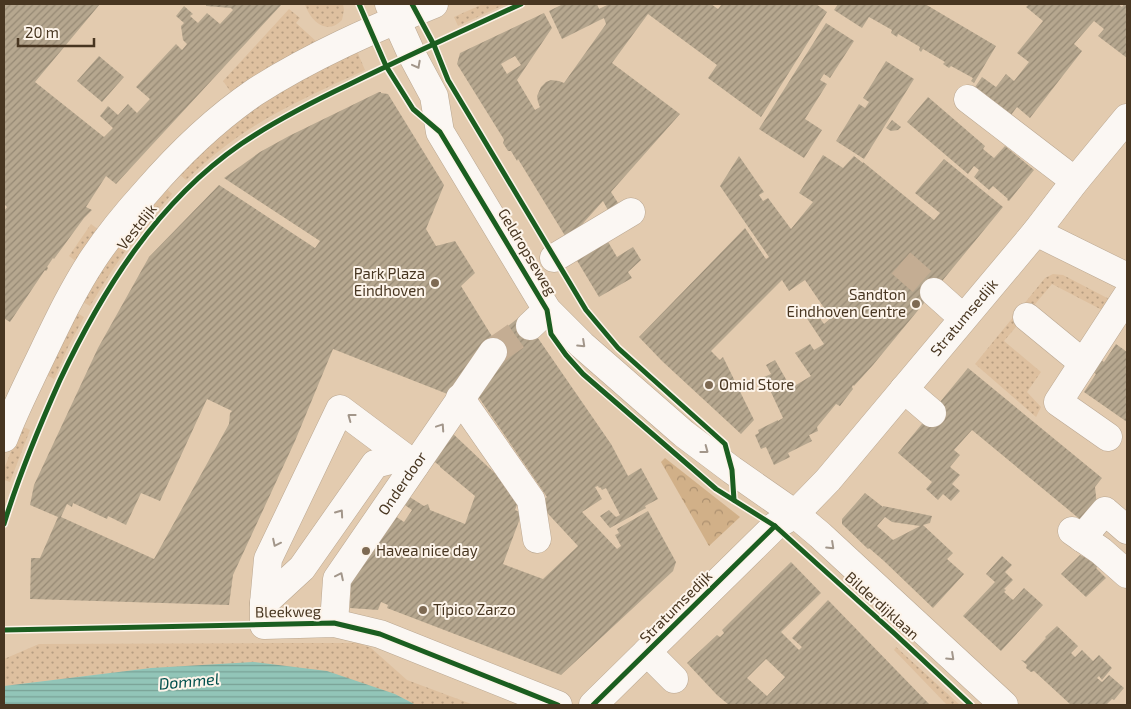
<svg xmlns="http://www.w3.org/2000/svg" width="1131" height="709" viewBox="0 0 1131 709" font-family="'Exo 2',sans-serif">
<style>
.grass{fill:url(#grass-dots)}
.forest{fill:url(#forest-crowns)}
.water{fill:url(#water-rules)}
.building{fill:url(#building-hatch);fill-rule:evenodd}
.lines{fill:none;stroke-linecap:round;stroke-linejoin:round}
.minor-tunnel{stroke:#c4ad93;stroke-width:28;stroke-dasharray:28 14;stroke-linecap:butt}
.minor-casing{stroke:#baa791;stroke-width:29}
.minor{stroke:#fbf7f3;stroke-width:28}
.cycleway-casing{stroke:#fdf4ea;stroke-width:8}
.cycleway{stroke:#1b5e20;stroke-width:5}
.oneway{stroke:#a2968a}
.poi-dot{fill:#7e6a53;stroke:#fdf4ea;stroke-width:2}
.labels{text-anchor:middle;stroke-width:4;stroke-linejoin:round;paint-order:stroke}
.street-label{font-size:15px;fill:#483621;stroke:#fdf4ea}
.poi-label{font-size:15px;fill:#483621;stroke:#fdf4ea;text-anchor:start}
.water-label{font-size:16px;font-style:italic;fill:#004f4c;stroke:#fdf4ea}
</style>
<defs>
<pattern id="grass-dots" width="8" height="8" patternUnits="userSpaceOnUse" patternTransform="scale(1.25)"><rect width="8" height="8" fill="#dec09f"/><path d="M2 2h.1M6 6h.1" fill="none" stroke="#b69d81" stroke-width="1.8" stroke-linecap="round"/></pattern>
<pattern id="forest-crowns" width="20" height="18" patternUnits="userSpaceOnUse" patternTransform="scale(1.25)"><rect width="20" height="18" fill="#d1b088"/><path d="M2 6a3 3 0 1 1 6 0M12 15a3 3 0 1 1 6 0" fill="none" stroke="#ac906f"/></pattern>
<pattern id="water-rules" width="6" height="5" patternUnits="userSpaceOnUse" patternTransform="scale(1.25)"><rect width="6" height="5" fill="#92c5b8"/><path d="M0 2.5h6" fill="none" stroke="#79a195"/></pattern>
<pattern id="building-hatch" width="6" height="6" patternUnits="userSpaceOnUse" patternTransform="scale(1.25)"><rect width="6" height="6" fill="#b6a78f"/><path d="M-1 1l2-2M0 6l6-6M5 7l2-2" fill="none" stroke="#968974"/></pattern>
</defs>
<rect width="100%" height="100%" fill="#e3cbaf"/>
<!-- grass -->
<g class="grass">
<path d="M305,4h38l1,6 -2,10c-15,16 -32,1 -37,-16z"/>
<polygon points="483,4 506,4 458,26 454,17"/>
<polygon points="289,9 300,18 296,23 317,42 233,95 223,81"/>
<path d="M356,49l9,21c-39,18 -80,36 -117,60 -22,14 -43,32 -62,50l-8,-7 35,-32 52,-41z"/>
<polygon points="165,187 172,194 142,228 134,222"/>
<polygon points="91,224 99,230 77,262 69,256"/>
<polygon points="128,231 135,237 111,272 90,306 81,301"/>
<polygon points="1053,274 1063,275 1111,300 1104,311 1052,284 1004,341 1041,372 1027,392 1041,407 1036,417 975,364 1045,278"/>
<polygon points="75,312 84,317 68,347 54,379 45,374"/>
<polygon points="21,426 30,430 10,482 4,480 4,469"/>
<polygon points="289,643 358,643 371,648 407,680 474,705 416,705 395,694 151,668 4,686 4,659 39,644"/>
<polygon points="896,647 960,705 947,705 894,650"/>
</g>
<!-- forest -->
<polygon class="forest" points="665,458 740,517 709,546 661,462"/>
<!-- water -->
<polygon class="water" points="253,662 327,671 395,694 416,705 275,705 267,704 233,705 4,705 4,686 151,668"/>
<!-- building -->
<g class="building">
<polygon points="4,4 100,4 35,82 104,137 113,128 100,116 108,106 118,115 128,104 137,113 150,99 136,87 176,44 182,50 187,44 183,40 181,26 184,23 176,16 184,6 193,14 190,16 198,23 207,13 220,24 233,10 231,8 206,6 206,4 282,4 116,184 106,176 86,207 92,210 84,218 54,259 53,258 47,267 48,268 47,270 46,271 45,270 10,322 5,319 5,322 4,322 4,242 5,240 4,239 4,211 7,207 4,204"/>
<path d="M563,4h34l2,5 10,-5h102l7,5 4,-5h94l11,8 -66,105 -53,-39 9,-13 -69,-51 -36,49 68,51 -69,78 9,14 -11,6 -6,-11 -26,29 -10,9 -49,-80 -1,2 -6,-10h-3l-5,-8 1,-3 -1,-2 -46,-74 3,-11 84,-40 8,15 -35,52 18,30 5,-3 -2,-5 -1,-6 4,-9 5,-5 5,-2 8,1 5,2 42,-59 -2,-6 -42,21 -13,-28zM515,56l6,9 -14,9 -6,-10z"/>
<polygon points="838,4 925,4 996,46 974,83 971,81 973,78 951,66 949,68 943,64 945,62 923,49 921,52 919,50 920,47 898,34 897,37 891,33 892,30 869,17 862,28 834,10"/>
<polygon points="1029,4 1118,4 1122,7 1124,4 1127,4 1127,58 1098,36 1104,29 1094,21 1074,44 1082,51 1030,118 1017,107 1011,115 975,87 982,77 996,87 1006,74 1014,81 1029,62 1017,53 1043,21 1026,7"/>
<polygon points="826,23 854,41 830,78 824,74 820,80 827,84 805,119 822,130 804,158 759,129"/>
<polygon points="99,56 124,77 102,102 77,81"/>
<polygon points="886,61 914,79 864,159 836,141 859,104 865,108 869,102 863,98"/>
<path d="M379,92h2v1l7,1 56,91 -18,44 10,17 19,-5 20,32 -14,13 32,52 29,-23 89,129 17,32 13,-8 17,31 -13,7 1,2 -36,20 -10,-12 9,-6 7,7 4,-2 -14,-27 -4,2 -2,-3 -1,1 -1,-2 -3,1 7,12 -20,13 35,37 4,-3 -6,-11 4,-2 -2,-4 31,-18 28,51 -3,9 -112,104 -174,-67 1,-3 -7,-3 -3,8 -28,-2 1,-27 41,-67 12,8 8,-12 -10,-7 6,-7 16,10 4,-2 2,6 35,14 10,-28 -35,-29v-1l-9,-7 19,-28 70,66 -5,13 7,3 -19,51 40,15 35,-33 -39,-42 8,-7 -72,-105 -25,3 -117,-46 -38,92 -62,134 -4,30 -199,-6 1,-41h9l18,-41 -28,-12 4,-20 64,-137 51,-91 70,-72 96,63 5,-7 -96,-63 36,-26 29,-16zM207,399l25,12 -2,2 -1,11 -75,135 -93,-42 6,-13 5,3 1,-4 34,16 1,-3 18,9 15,-32 19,8z"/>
<polygon points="928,97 985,146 983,149 994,158 1005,146 1034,170 1009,201 1007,200 1008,199 993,186 989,190 974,177 979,170 974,166 968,174 907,122"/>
<polygon points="892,120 901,127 898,130 891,131 886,128"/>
<polygon points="823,155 843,168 854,156 863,163 863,162 934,220 940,213 915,193 944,159 1003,207 873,365 854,386 853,385 852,387 853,389 840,406 836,404 817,427 818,431 809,435 812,441 788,453 790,457 774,465 766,447 761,449 755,435 759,433 758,430 778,420 778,421 783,418 764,377 771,374 766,365 775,360 791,388 811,376 795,353 810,344 814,350 824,344 806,317 815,311 824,324 831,318 805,280 789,291 782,280 711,351 720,360 723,357 754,420 741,434 662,361 639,337 745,228 766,259 769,257 720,186 739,156 764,192 759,195 763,201 768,198 791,229 813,202 799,193"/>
<polygon points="604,235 617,257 633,247 641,260 628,272 632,278 599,297 573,254"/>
<polygon points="1116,344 1127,352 1127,422 1084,392 1096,374 1088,369 1097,357 1104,362"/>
<polygon points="968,368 1102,478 1095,487 1098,515 1082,521 972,430 954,450 960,455 950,467 960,475 952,484 960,491 951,501 943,494 938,500 926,489 932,482 898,453"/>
<path d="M865,493l18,14v-1l49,10 -2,7 -7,2 30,28 -6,6 17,15 -31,34 -49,-47 -15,-13 -1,1 -26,-25v-5zM885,517l7,5 28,4 -27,14 -16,-14z"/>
<polygon points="1080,555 1100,564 1096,568 1106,578 1086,597 1061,574"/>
<polygon points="1002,556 1012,565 1005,572 1013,580 1004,589 1006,590 1004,592 1013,600 1024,588 1043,605 1001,651 963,616 995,582 986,574"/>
<path d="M791,562l30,31 -40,39 18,18 3,-3 -10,-9 36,-38 102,105h-201l-12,-10 -30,-32 30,-28 3,2 4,-4 -2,-3zM766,659l19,18 -18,19 -20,-18z"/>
<polygon points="1057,626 1078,646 1071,653 1075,657 1082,650 1093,661 1099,655 1112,668 1102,680 1099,676 1097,678 1102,682 1109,675 1124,688 1114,700 1112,699 1106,705 1071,705 1034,671 1031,672 1026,668 1027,665 1021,660 1025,661 1046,638 1045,637"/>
</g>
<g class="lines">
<!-- minor-tunnel -->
<g class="minor-tunnel">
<polyline points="901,263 934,292"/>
<polyline points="493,352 530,326"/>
</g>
<defs>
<g id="minor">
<polyline points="389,4 412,55 434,96 440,132 547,310 582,345 684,434 732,470 795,514 820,535 1004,705"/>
<polyline points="968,99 1075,181"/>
<polyline points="1036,232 1127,277"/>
<polyline points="554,258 631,212"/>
<polyline points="934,292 963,318"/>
<polyline points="1027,317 1083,363"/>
<polyline points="530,326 547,310"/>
<polyline points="904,389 932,413"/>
<polyline points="460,398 531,500 537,539"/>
<polyline points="1108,437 1058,402 1127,296"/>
<path d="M4,438c9,-24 20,-46 31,-69 18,-37 35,-75 58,-110 16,-24 34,-46 54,-68 32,-37 67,-71 108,-99 56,-36 118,-63 179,-88"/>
<polyline points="415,465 340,409 268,559 264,603 264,625 334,623 380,634 558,705"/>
<polyline points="1072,531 1101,551 1127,574"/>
<polyline points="1082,538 1105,511 1127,530"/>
<polyline points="264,603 302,568 375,464 403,457"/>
<path id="s1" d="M334,623l3,-44 156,-227"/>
<polyline points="647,652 674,679"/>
<path id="s2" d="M593,705l182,-179 20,-12 33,-34 208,-248 39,-51 52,-63"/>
</g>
</defs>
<!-- minor casing -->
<use href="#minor" class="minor-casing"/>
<!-- minor -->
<use href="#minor" class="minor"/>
<defs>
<g id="cycleway">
<polyline points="359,4 386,66 413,109 440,132 547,310 551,334 566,355 583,374 716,489 775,526 895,634 971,705"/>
<polyline points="412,4 434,45 448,80 586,310 618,348 725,444 732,470 734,500"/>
<path d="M4,524c15,-49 35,-97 56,-144 43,-91 97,-178 181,-236 35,-24 71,-42 109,-60 57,-28 114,-54 171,-80"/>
<polyline points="4,630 334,623 380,634 558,705"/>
<polyline points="593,705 775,526"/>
</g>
</defs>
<!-- cycleway casing -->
<use href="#cycleway" class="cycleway-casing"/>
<!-- cycleway -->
<use href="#cycleway" class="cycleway"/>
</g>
<!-- one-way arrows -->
<defs><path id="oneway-chevron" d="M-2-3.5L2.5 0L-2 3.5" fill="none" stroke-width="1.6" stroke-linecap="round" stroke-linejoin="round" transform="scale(1.25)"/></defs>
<g class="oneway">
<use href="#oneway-chevron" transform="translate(417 65) rotate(62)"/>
<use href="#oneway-chevron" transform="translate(582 344) rotate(43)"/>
<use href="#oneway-chevron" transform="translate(351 417) rotate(-143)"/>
<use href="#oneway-chevron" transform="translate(441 427) rotate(-56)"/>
<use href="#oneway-chevron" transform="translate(705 450) rotate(37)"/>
<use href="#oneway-chevron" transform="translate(340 513) rotate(-55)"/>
<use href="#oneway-chevron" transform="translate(276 543) rotate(116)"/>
<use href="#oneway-chevron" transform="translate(831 546) rotate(43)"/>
<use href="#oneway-chevron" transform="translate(340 576) rotate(-64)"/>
<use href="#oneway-chevron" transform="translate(951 657) rotate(43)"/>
</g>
<!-- markers -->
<g class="poi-dot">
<circle cx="435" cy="283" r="5"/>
<circle cx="916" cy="304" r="5"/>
<circle cx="709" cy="385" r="5"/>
<circle cx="366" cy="551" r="5"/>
<circle cx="423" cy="610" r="5"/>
</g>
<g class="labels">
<!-- street labels -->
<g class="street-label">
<text transform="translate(137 227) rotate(-52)" y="5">Vestdijk</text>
<text transform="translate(527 252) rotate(59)" y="5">Geldropseweg</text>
<text dy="5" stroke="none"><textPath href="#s2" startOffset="538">Stratumsedijk</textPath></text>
<text dy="5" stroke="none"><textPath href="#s1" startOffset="160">Onderdoor</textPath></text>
<text transform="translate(882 606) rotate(42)" y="5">Bilderdijklaan</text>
<text transform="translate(676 607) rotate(-45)" y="5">Stratumsedijk</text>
<text transform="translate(288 612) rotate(-1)" y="5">Bleekweg</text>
</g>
<!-- poi labels -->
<g class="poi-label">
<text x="425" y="279" text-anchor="end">Park Plaza<tspan x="425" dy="17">Eindhoven</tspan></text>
<text x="906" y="300" text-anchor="end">Sandton<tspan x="906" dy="17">Eindhoven Centre</tspan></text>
<text x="719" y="390">Omid Store</text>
<text x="376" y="556">Havea nice day</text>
<text x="433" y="615">Típico Zarzo</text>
</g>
<!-- water labels -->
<g class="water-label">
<text transform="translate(189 681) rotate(-5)" y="6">Dommel</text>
</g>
</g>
<!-- border -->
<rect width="1131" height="709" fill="none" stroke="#483621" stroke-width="10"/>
<!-- scale -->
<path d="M18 38v8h76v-8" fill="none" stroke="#483621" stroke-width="2.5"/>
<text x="25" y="38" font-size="15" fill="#483621" stroke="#fdf4ea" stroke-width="4" paint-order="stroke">20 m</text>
</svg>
